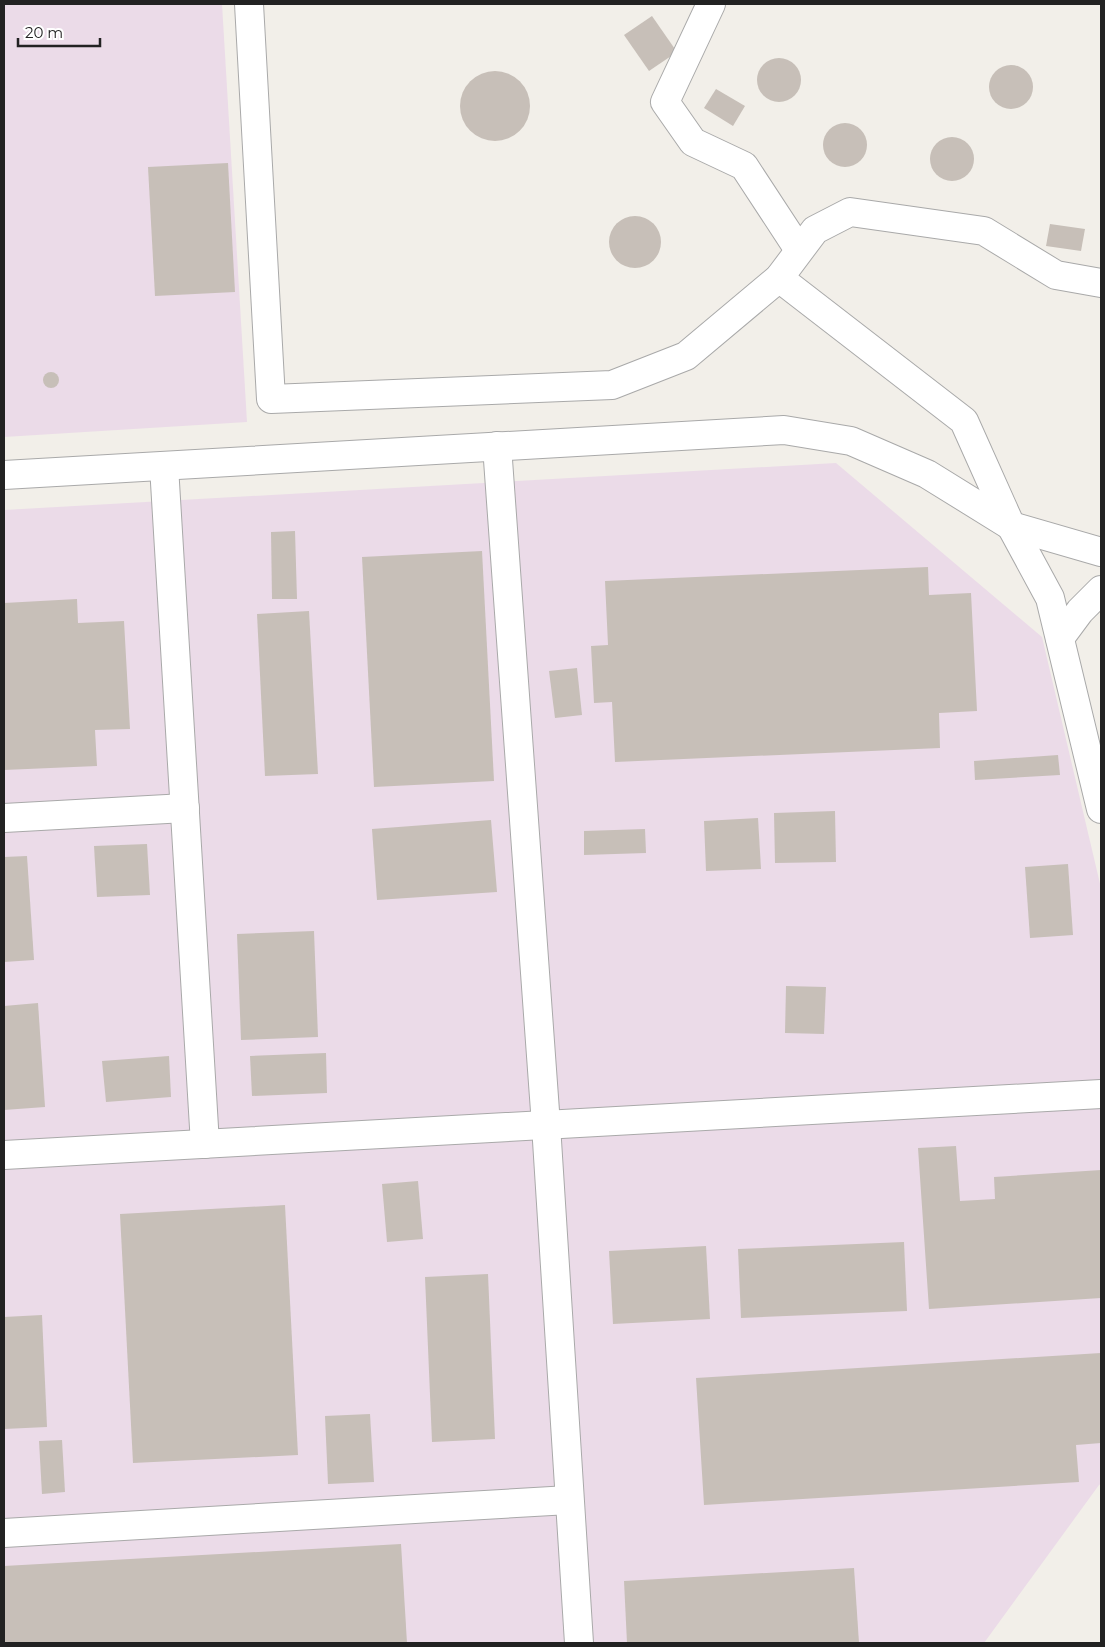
<svg xmlns="http://www.w3.org/2000/svg" width="1105" height="1647" viewBox="0 0 1105 1647" font-family="Montserrat,sans-serif">
<style>
.industrial{fill:#ebdbe8}
.building{fill:#c7bfb8}
.lines{fill:none;stroke-linecap:round;stroke-linejoin:round}
.minor-casing{stroke:#a9a9a9;stroke-width:30}
.minor{stroke:#fff;stroke-width:28}
</style>
<rect width="100%" height="100%" fill="#f2efe9"/>
<!-- industrial -->
<g class="industrial">
<polygon points="4,4 222,4 247,422 4,437"/>
<polygon points="836,463 1042,637 1101,888 1101,1484 1099,1485 984,1643 4,1643 4,510"/>
</g>
<!-- building -->
<g class="building">
<polygon points="652,16 677,52 649,71 624,35"/>
<circle cx="779" cy="80" r="22"/>
<circle cx="1011" cy="87" r="22"/>
<circle cx="495" cy="106" r="35"/>
<polygon points="716,89 745,106 733,126 704,108"/>
<circle cx="845" cy="145" r="22"/>
<circle cx="952" cy="159" r="22"/>
<polygon points="228,163 235,292 155,296 148,167"/>
<circle cx="635" cy="242" r="26"/>
<polygon points="1050,224 1085,229 1081,251 1046,246"/>
<circle cx="51" cy="380" r="8"/>
<polygon points="295,531 297,599 272,599 271,532"/>
<polygon points="482,551 494,781 374,787 362,557"/>
<polygon points="928,567 929,595 971,593 977,711 939,713 940,748 615,762 612,702 594,703 591,646 608,645 605,581"/>
<polygon points="77,599 78,623 124,621 130,729 95,730 97,766 4,770 4,603"/>
<polygon points="309,611 318,774 265,776 257,614"/>
<polygon points="577,668 582,715 555,718 549,671"/>
<polygon points="1058,755 1060,775 975,780 974,761"/>
<polygon points="835,811 836,862 775,863 774,813"/>
<polygon points="758,818 761,869 706,871 704,821"/>
<polygon points="491,820 497,892 377,900 372,829"/>
<polygon points="645,829 646,853 584,855 584,831"/>
<polygon points="147,844 150,895 97,897 94,846"/>
<polygon points="27,856 34,960 4,962 4,857"/>
<polygon points="1068,864 1073,935 1030,938 1025,867"/>
<polygon points="314,931 318,1037 241,1040 237,934"/>
<polygon points="786,986 826,987 824,1034 785,1033"/>
<polygon points="38,1003 45,1107 4,1110 4,1006"/>
<polygon points="326,1053 327,1093 252,1096 250,1056"/>
<polygon points="169,1056 171,1097 106,1102 102,1061"/>
<polygon points="956,1146 960,1201 995,1199 994,1177 1101,1170 1101,1298 929,1309 918,1148"/>
<polygon points="418,1181 423,1239 387,1242 382,1184"/>
<polygon points="285,1205 298,1455 133,1463 120,1214"/>
<polygon points="904,1242 907,1311 741,1318 738,1249"/>
<polygon points="706,1246 710,1319 613,1324 609,1251"/>
<polygon points="488,1274 495,1439 432,1442 425,1277"/>
<polygon points="42,1315 47,1427 4,1429 4,1317"/>
<polygon points="1101,1353 1101,1443 1076,1445 1079,1482 704,1505 696,1378"/>
<polygon points="370,1414 374,1482 328,1484 325,1416"/>
<polygon points="62,1440 65,1492 42,1494 39,1441"/>
<polygon points="401,1544 407,1643 4,1643 4,1566"/>
<polygon points="854,1568 859,1643 627,1643 624,1581"/>
</g>
<g class="lines">
<defs>
<g id="minor">
<polyline points="249,4 271,399 612,385 686,356 779,278 815,230 850,212 984,231 1056,275 1101,283"/>
<polyline points="711,4 665,102 693,142 744,166 799,250"/>
<polyline points="779,278 964,421 1011,526 1050,598 1101,809"/>
<polyline points="497,446 546,1125 579,1643"/>
<polyline points="164,466 205,1144"/>
<polyline points="4,475 784,430 851,441 927,474 1011,526 1101,552"/>
<polyline points="1060,638 1080,611 1101,590"/>
<polyline points="4,818 185,808"/>
<polyline points="4,1155 1101,1094"/>
<polyline points="4,1533 569,1500"/>
</g>
</defs>
<!-- minor casing -->
<use href="#minor" class="minor-casing"/>
<!-- minor -->
<use href="#minor" class="minor"/>
</g>
<!-- border -->
<rect width="1105" height="1647" fill="none" stroke="#222222" stroke-width="10"/>
<!-- scale -->
<path d="M18 38v8h82v-8" fill="none" stroke="#222222" stroke-width="2.5"/>
<text x="25" y="38" font-size="15" fill="#222222" stroke="#ffffff" stroke-width="4" paint-order="stroke">20 m</text>
</svg>
